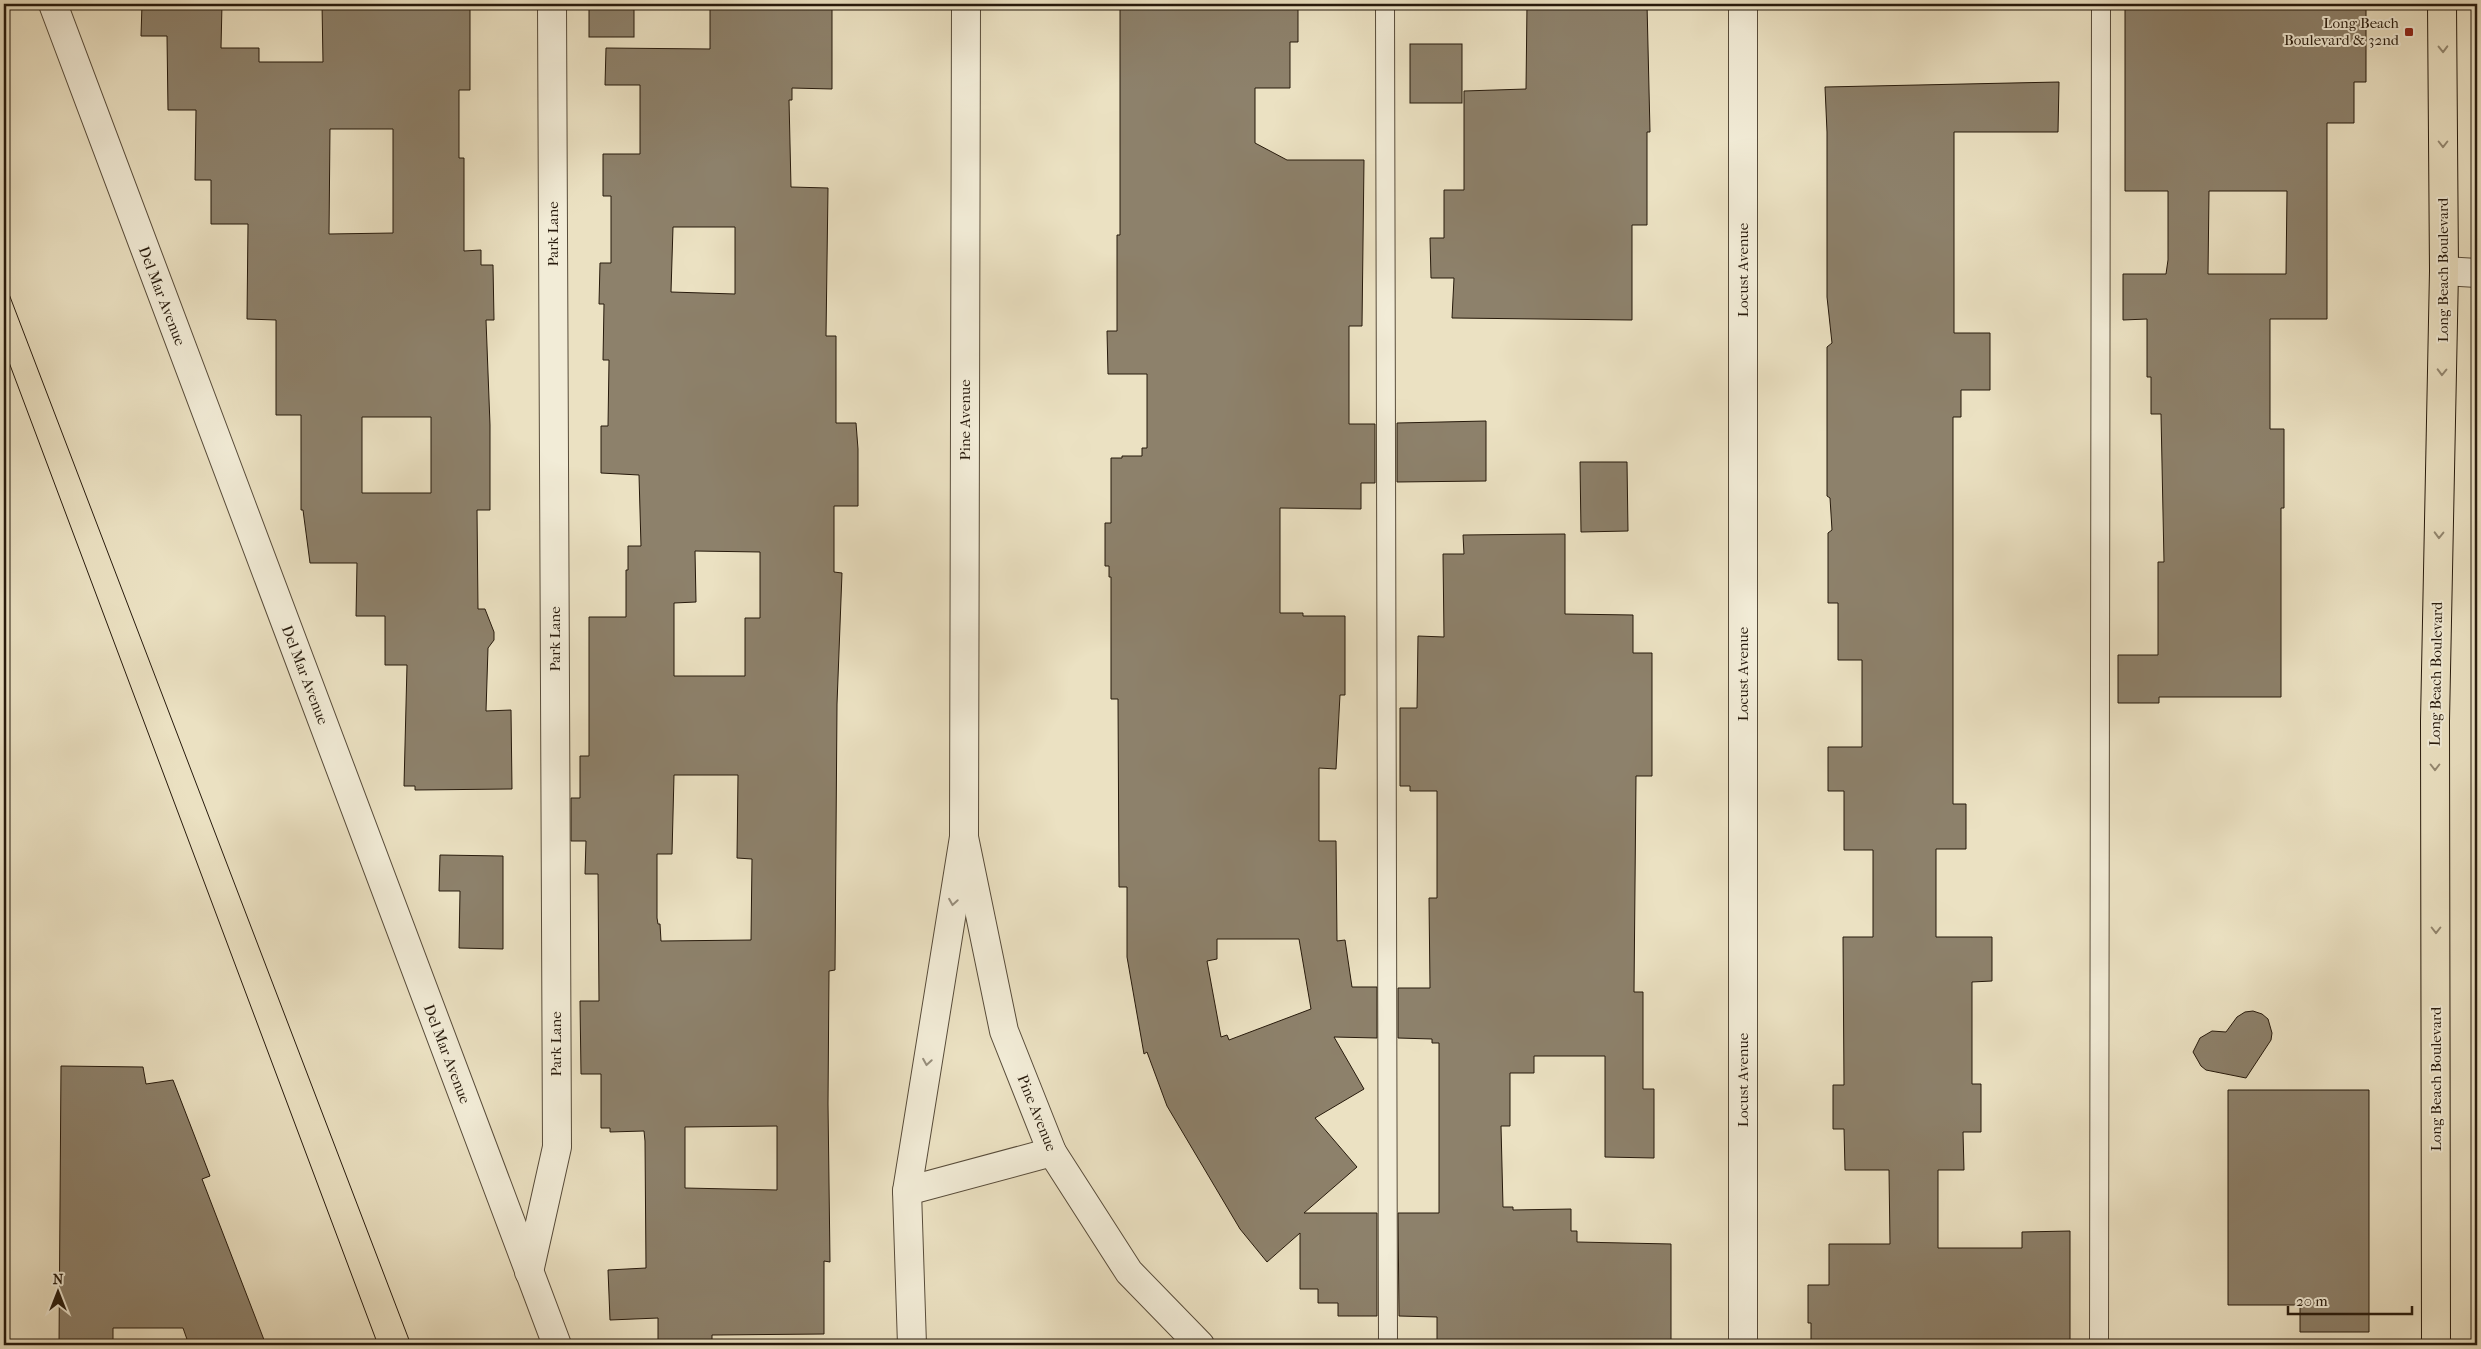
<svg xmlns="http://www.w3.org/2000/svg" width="2481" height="1349" viewBox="0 0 2481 1349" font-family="'IM FELL French Canon',serif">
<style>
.building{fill:#8d816b;stroke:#271a0c;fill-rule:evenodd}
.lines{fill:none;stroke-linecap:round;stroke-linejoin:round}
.service-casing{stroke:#584c3a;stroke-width:20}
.minor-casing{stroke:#584c3a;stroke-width:30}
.tertiary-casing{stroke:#584c3a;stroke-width:30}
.primary-casing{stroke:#271a0c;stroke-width:30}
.service{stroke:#f2ecd7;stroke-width:18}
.minor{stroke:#f2ecd7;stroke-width:28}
.tertiary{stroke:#f2ecd7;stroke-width:28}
.primary{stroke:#ebe1c2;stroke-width:28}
.tram{stroke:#271a0c;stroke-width:1}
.oneway{stroke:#938770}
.oneway2{stroke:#978e7c}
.poi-dot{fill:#8f2418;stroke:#f2ecd7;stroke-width:2}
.labels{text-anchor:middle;stroke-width:4;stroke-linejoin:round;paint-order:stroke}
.poi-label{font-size:15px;fill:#271a0c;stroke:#f2ecd7;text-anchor:end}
.street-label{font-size:15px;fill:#271a0c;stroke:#f2ecd7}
</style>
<rect width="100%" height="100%" fill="#ebe1c2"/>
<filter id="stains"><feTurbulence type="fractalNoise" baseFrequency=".004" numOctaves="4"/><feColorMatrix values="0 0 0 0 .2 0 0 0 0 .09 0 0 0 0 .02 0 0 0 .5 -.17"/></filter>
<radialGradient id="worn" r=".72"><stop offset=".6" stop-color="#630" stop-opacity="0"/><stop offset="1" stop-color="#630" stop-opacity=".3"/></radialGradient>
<!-- building -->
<g class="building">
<path d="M142,4h80l-1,44h38v14h64l-1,-58h148v86h-11v68h5v93l17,-1v15h12l1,55h-8l4,105v85h-13l1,99h7l9,23v8l-6,8 -2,63 25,-1 1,79 -97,1v-4h-11l3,-121h-22v-49h-29l1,-53h-47l-7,-53h-2v-95h-25v-95l-29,-1 1,-95h-37v-44h-16l1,-70h-28l-1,-74h-26zM330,129h63v104l-64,1zM362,417h69v76h-69z"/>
<rect x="589" y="4" width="45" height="33"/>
<path d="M710,4h122v85l-40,-1v12h-3l2,87 37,1 -2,148h10v87h20l2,26v57h-24v66l8,1 -5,131 -2,266 -6,1 -1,133 2,158 -6,-1v73l-112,1v10h-54v-27l-48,2 -2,-50 38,-2 -1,-127 -1,-10 -34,1v-4h-9v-54h-20l-1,-73h19l-1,-127h-13l1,-33h-15v-43h9v-42h9v-139h37v-47h2v-24h13l-2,-71 -38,-2v-47h7l1,-66h-6l1,-56h-5l1,-41h11v-67h-8v-42h37v-69h-35l1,-37 104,1zM673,227h62v67l-64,-2zM695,551l65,1v66h-15v58h-71v-73l22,-1zM674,775h64l-1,83 15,1 -1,81 -90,1 -1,-17h-2l-1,-6v-64h15zM777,1126v64l-92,-2v-61z"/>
<path d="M1120,4h178v38h-8v46h-35v55l32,17h77l-2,166h-13v98h26v59h-14v26l-81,-1v105h23v3h42v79h-5l-4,74 -17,-1v73h17l1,100 8,-1 7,47h25v51l-43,-1 30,52 -49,29 42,49 -53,46h73v103h-39v-13h-20v-14h-18v-56l-33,29 -27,-33 -73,-123 -20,-54 -3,2 -17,-97v-70h-8l-1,-188h-7v-122h-2v-11h-4v-43h6v-65h11v-2h20v-8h5v-74h-39l-1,-43h10v-96h3zM1217,939h82l12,70 -82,31 -2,-5 -6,2 -14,-76 10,-2z"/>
<polygon points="1527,4 1647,4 1650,132 1647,132 1647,225 1632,225 1632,320 1452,318 1454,278 1431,278 1430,238 1444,238 1444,190 1464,190 1464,91 1526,89"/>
<path d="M2125,4h219v4h22v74h-12v41h-27v196h-57v110h14v79h-3v189h-122v6h-41v-48h40v-93h6l-3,-148h-10v-37h-4v-58l-24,1v-46h43l2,-14v-69h-43zM2209,191h78l-1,83h-78z"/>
<rect x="1410" y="44" width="52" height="59"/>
<polygon points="2059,82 2058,132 1954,132 1954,333 1990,333 1990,390 1961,390 1961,417 1953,417 1953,804 1966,804 1966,849 1936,849 1936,937 1992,937 1992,981 1972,982 1972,1084 1981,1084 1981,1132 1963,1132 1964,1170 1938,1170 1938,1248 2022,1248 2022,1232 2070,1231 2070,1345 1811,1345 1811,1323 1808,1323 1808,1285 1829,1285 1829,1244 1890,1244 1889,1170 1845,1170 1844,1129 1833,1129 1833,1085 1844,1085 1843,937 1873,937 1873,850 1844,850 1844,791 1828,791 1828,747 1862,747 1862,660 1838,660 1838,603 1828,603 1828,533 1832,530 1830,498 1827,496 1827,347 1832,343 1827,297 1827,132 1825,87"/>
<polygon points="1486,421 1486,481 1397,482 1397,423"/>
<polygon points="1580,462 1627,462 1628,531 1581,532"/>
<polygon points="1565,534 1565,614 1633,615 1633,653 1652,653 1652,776 1636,776 1634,992 1643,992 1643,1089 1654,1089 1654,1158 1605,1157 1605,1056 1534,1056 1534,1073 1510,1073 1510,1126 1501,1126 1503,1207 1513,1207 1513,1210 1571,1209 1571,1231 1577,1231 1577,1242 1671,1244 1671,1345 1437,1345 1437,1317 1399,1316 1398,1213 1439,1213 1439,1043 1432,1043 1432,1039 1398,1038 1398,988 1430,988 1429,898 1437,898 1437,791 1410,791 1410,786 1400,786 1400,708 1417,708 1418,636 1444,637 1443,554 1464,554 1463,535"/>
<polygon points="440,855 503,856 503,949 459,948 460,891 439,891"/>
<polygon points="2253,1011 2262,1014 2268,1019 2272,1033 2271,1040 2246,1078 2206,1070 2201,1066 2193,1052 2200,1038 2212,1031 2226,1032 2237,1017 2245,1012"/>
<polygon points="61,1066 143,1067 146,1084 173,1080 210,1176 202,1179 266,1345 189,1345 183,1328 113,1328 113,1345 59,1345"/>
<polygon points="2228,1090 2369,1090 2369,1332 2300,1332 2300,1305 2228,1305"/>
</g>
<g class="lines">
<defs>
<g id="service">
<polyline points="1385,4 1388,1345"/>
<polyline points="2099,1345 2101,4"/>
</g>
<g id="minor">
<polyline points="53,4 557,1345"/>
<polyline points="1743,4 1743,1345"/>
<polyline points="2444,271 2477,273"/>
<polyline points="529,1272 557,1147 552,4"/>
<polyline points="912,1345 907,1191 964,837"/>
</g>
<g id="tertiary">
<polyline points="966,4 964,837 1004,1031 1052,1152 1129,1272 1200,1345"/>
<polyline points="907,1191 1052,1152"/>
</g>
<polyline id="primary" points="2436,1345 2435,721 2444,271 2442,4"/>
</defs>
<!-- service casing -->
<use href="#service" class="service-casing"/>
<!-- minor casing -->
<use href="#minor" class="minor-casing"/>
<!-- tertiary casing -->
<use href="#tertiary" class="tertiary-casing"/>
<!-- primary casing -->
<use href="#primary" class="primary-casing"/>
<!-- service -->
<use href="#service" class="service"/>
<!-- minor -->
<use href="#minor" class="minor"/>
<!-- tertiary -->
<use href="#tertiary" class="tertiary"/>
<!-- primary -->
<use href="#primary" class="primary"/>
<!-- tram -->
<g class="tram">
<polyline points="4,281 411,1345"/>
<polyline points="4,349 378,1345"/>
</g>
</g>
<!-- one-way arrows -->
<defs><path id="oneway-chevron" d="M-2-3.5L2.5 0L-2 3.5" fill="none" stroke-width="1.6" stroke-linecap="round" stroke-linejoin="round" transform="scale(1.25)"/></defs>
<g class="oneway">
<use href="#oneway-chevron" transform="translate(2443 49) rotate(89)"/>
<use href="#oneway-chevron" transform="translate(2443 144) rotate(90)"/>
<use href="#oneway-chevron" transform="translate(2442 372) rotate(91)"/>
<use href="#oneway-chevron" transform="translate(2439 535) rotate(91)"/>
<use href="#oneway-chevron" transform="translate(2435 767) rotate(90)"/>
<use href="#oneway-chevron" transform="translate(2436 930) rotate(90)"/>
</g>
<g class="oneway2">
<use href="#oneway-chevron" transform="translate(953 902) rotate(99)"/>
<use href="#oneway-chevron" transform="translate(927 1062) rotate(99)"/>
</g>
<!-- markers -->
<rect class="poi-dot" x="2404" y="27" width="10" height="10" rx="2.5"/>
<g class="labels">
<!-- poi labels -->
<g class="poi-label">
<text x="2399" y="28">Long Beach<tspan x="2399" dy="17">Boulevard &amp; 32nd</tspan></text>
</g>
<!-- street labels -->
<g class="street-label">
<text transform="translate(553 234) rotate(-90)" y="5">Park Lane</text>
<text transform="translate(1743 270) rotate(-90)" y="5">Locust Avenue</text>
<text transform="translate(2443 270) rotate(-90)" y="5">Long Beach Boulevard</text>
<text transform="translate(162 296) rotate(69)" y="5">Del Mar Avenue</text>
<text transform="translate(965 420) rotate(-90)" y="5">Pine Avenue</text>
<text transform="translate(555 639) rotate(-90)" y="5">Park Lane</text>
<text transform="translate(1743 674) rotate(-90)" y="5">Locust Avenue</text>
<text transform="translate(2436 674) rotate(-89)" y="5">Long Beach Boulevard</text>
<text transform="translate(305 675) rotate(69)" y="5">Del Mar Avenue</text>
<text transform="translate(556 1044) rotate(-90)" y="5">Park Lane</text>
<text transform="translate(447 1054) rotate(69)" y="5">Del Mar Avenue</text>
<text transform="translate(2436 1079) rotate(-90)" y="5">Long Beach Boulevard</text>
<text transform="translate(1743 1080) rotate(-90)" y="5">Locust Avenue</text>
<text transform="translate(1037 1113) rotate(68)" y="5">Pine Avenue</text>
</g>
</g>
<!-- margin -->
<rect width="2481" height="1349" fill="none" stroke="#ebe1c2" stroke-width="20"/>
<rect x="5" y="5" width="2471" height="1339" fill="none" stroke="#271a0c" stroke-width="2.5"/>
<rect x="10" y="10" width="2461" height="1329" fill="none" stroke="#271a0c"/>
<!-- north arrow -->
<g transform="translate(58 1292)" stroke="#f2ecd7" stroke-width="4" paint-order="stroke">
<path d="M0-4L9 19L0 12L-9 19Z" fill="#271a0c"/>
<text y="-8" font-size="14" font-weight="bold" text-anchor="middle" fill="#271a0c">N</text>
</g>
<!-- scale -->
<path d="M2288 1306v8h124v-8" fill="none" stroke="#271a0c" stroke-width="2.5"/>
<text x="2296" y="1306" font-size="15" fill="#271a0c" stroke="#f2ecd7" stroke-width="4" paint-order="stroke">20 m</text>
<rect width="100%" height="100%" filter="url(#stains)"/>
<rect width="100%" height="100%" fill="url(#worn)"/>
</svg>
